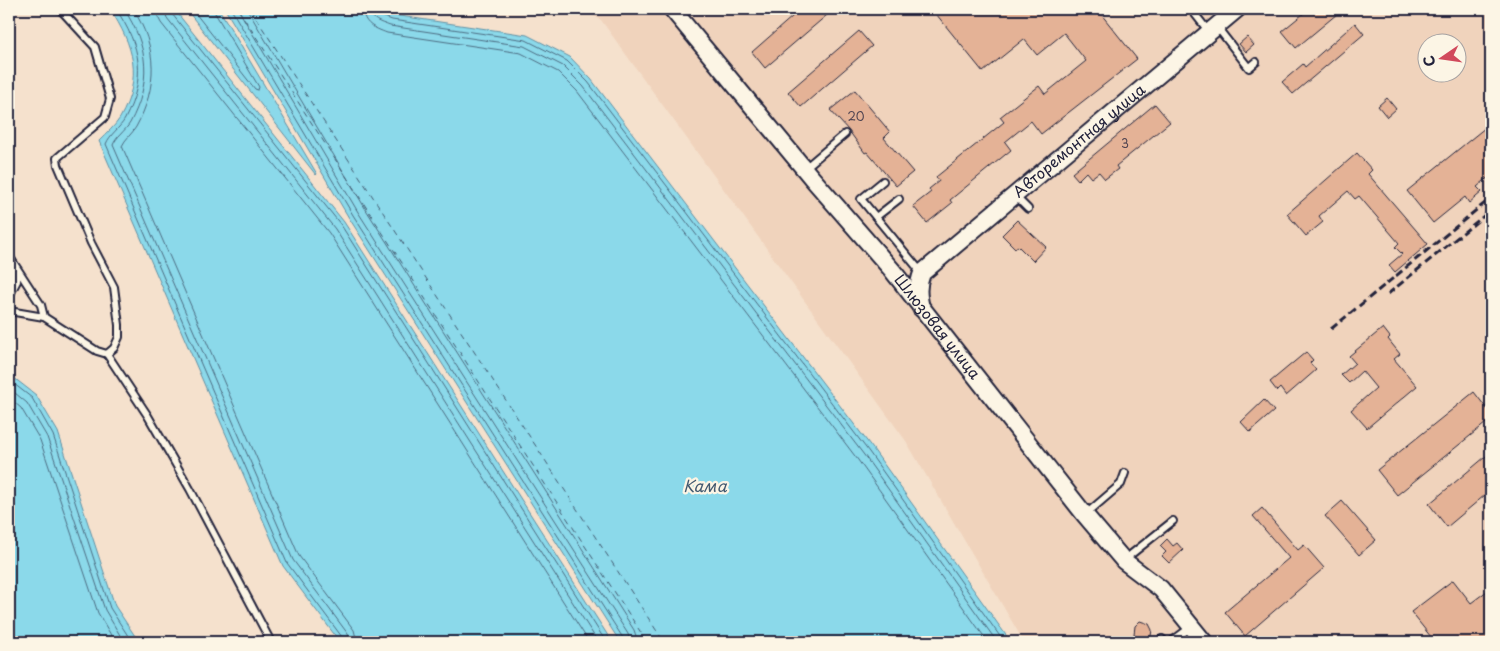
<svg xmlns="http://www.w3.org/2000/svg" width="1500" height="651" viewBox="0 0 1500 651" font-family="'Playpen Sans',sans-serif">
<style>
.built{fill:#f0d3bc;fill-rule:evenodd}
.water{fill:#8bd9ea;stroke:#6190a4}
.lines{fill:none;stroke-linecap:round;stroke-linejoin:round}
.shore{stroke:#4c6b81;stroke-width:1}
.ferry{stroke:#425970;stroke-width:1;stroke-dasharray:6 5;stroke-linecap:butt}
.building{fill:#e4b296;stroke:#22223b}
.service-casing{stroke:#22223b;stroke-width:10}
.tertiary-casing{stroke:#22223b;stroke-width:20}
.service{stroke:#fcf5e5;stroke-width:6}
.tertiary{stroke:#fcf5e5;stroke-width:16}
.rail{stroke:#22223b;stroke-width:3;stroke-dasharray:8 4;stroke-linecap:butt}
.labels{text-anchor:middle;stroke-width:4.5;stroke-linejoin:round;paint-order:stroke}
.number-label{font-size:12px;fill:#524652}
.street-label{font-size:15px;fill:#22223b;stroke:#fcf5e5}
.water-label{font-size:16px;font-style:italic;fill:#425970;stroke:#fcf5e5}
</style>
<rect width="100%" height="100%" fill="#f5e1cd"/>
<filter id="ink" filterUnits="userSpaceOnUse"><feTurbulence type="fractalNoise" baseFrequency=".02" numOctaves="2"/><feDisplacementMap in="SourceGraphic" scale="10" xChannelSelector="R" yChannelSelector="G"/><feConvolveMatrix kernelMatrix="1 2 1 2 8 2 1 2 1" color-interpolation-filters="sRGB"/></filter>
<g filter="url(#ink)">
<!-- built -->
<path class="built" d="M583,9h908v633h-467l-118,-201 -305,-421zM1428,42h30v30h-30z"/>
<!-- water -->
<g class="water">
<path d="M110,9h64l170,213 268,420h-272l-57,-76 -184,-425c7,-7 16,-15 21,-23 23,-41 14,-72 -10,-109z"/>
<polygon points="186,9 219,9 317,174 316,175"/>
<polygon points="225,9 376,9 393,15 527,35 570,57 591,79 873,449 1008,638 1009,642 620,642 349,218"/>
<polygon points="9,374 36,395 58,432 115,606 139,642 9,642"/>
</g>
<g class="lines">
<!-- shore -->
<g class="shore">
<path d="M116,9c26,39 30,68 9,110 -5,9 -15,15 -19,25l181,419 55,74 1,5"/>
<path d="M124,9c25,38 28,73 6,114 -5,8 -14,14 -17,22l180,415 55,74 2,8"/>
<path d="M133,9c25,38 25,78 3,118 -4,7 -11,12 -14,19l177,410 55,74 3,12"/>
<polyline points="157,9 158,17 161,23 329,233 589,642"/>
<polyline points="164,9 167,18 335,229 598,642"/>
<polyline points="171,9 172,14 341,225 606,642"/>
<polyline points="192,9 255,89 258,90 259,87 215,13 215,9"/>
<polyline points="231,9 353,215 623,638 624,642"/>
<polyline points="238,9 358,212 628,634 630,642"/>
<polyline points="247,9 365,208 634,630 638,642"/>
<path d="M363,9c0,15 11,19 24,24l134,20 37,19 19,19 281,369 130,182"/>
<path d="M370,9c1,12 10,13 20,17l134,20 39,20 20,20 281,369 133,187"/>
<polyline points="377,9 379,15 392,20 526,40 567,61 588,82 869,452 1004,642"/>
<polyline points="9,380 32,398 53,435 110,608 132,642"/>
<polyline points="9,388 27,403 47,437 105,610 124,642"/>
<polyline points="9,398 21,408 40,440 98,613 115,642"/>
</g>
<!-- ferry -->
<g class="ferry">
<polyline points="238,9 647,642"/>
<polyline points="250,9 664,642"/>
</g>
</g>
<!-- building -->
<g class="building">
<polygon points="801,9 834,9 765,68 752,52"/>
<polygon points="932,9 1097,9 1137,59 1041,134 1031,121 1005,142 1011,150 950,200 952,203 927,223 913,206 931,192 929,189 939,181 936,177 1004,122 1000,117 1039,86 1045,94 1086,61 1064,33 1037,55 1024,39 983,72"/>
<polygon points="1309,9 1343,9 1296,48 1282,31"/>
<polygon points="1355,23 1364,34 1293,94 1282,82 1303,64 1305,67"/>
<polygon points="859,31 872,46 801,107 788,92"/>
<polygon points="1247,37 1254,45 1246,52 1239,44"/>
<polygon points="855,90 890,132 884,138 913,172 896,186 867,152 865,153 849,131 830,110"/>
<polygon points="1387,98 1396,109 1387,117 1378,106"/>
<polygon points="1155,104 1170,122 1116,166 1118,169 1105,179 1099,172 1091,178 1086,172 1078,180 1072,173"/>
<polygon points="1486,127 1491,134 1491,175 1477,187 1482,192 1469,203 1465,197 1433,223 1407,191"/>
<polygon points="1357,153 1372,170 1368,174 1428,244 1395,272 1389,265 1402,254 1395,247 1399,243 1359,196 1355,199 1348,191 1319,216 1323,222 1306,236 1287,214"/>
<polygon points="1017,220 1046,247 1033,261 1018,246 1015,248 1002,235"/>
<polygon points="1383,328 1390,337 1388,339 1400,354 1394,359 1417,386 1367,428 1351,410 1376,388 1362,371 1349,383 1341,375 1355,363 1349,356"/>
<polygon points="1306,352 1313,360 1310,363 1316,370 1286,396 1280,388 1277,391 1270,382"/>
<polygon points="1474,392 1491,414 1491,419 1397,495 1377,470"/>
<polygon points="1264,400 1274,411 1250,432 1241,422"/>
<polygon points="1491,452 1491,490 1447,527 1429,504"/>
<polygon points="1342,501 1376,540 1359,555 1325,516"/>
<polygon points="1262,508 1298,550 1304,545 1324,568 1245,636 1225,612 1289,558 1253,516"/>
<polygon points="1167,539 1173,546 1177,543 1183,550 1169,563 1162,556 1166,552 1160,546"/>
<polygon points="1453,580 1471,603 1491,588 1491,642 1435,642 1411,612"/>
<polygon points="1140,621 1149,624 1152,630 1151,636 1145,642 1136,637 1134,634 1135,626"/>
</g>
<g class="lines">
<defs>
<g id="service">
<polyline points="1191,9 1209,32"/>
<polyline points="1217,27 1249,68 1256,62"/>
<polyline points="805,168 845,134"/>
<polyline points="883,181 861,199 921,272"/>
<polyline points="1015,196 1028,209"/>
<polyline points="876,217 899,199"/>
<polyline points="9,256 41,305 44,317"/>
<polyline points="9,296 17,281 17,269"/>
<polyline points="9,311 44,317 97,351 107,354 114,348 119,337 119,325 114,287 91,243 58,165 57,158 105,117 110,99 95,47 60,9"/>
<polyline points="107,354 148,416 190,489 271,642"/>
<polyline points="1086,514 1121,484 1125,473"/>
<polyline points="1124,560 1173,521"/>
<polyline points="1162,639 1165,642"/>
<polyline points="1171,642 1191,627"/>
</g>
<g id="tertiary">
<path id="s1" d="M672,9l139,168 81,93 193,245 39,46 37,28 43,53"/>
<path id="s2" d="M921,308c-3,-13 -4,-22 1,-35l315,-264"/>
</g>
</defs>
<!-- service casing -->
<use href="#service" class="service-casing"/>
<!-- tertiary casing -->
<use href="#tertiary" class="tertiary-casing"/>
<!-- service -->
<use href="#service" class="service"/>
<!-- tertiary -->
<use href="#tertiary" class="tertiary"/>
<!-- rail -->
<g class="rail">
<polyline points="1388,294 1491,210"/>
<polyline points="1331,329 1491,198"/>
</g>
</g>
</g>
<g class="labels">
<!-- number labels -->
<g class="number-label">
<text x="856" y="121">20</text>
<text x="1125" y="148">3</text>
</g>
<!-- street labels -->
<g class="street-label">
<text dy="5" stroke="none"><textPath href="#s2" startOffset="241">Авторемонтная улица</textPath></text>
<text dy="5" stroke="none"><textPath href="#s1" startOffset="414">Шлюзовая улица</textPath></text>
</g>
<!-- water labels -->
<g class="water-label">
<text x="705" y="492">Кама</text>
</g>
</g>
<!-- margin -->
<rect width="1500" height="651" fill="none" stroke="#fcf5e5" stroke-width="30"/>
<rect x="15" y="15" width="1470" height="621" fill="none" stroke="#22223b" stroke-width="2" filter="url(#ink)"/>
<!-- north arrow -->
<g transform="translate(1442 58) rotate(257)"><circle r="24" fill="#fcf5e5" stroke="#a5a1a1"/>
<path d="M0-4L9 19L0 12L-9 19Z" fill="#d1495b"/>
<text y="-8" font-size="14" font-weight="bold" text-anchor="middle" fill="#22223b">С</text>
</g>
</svg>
